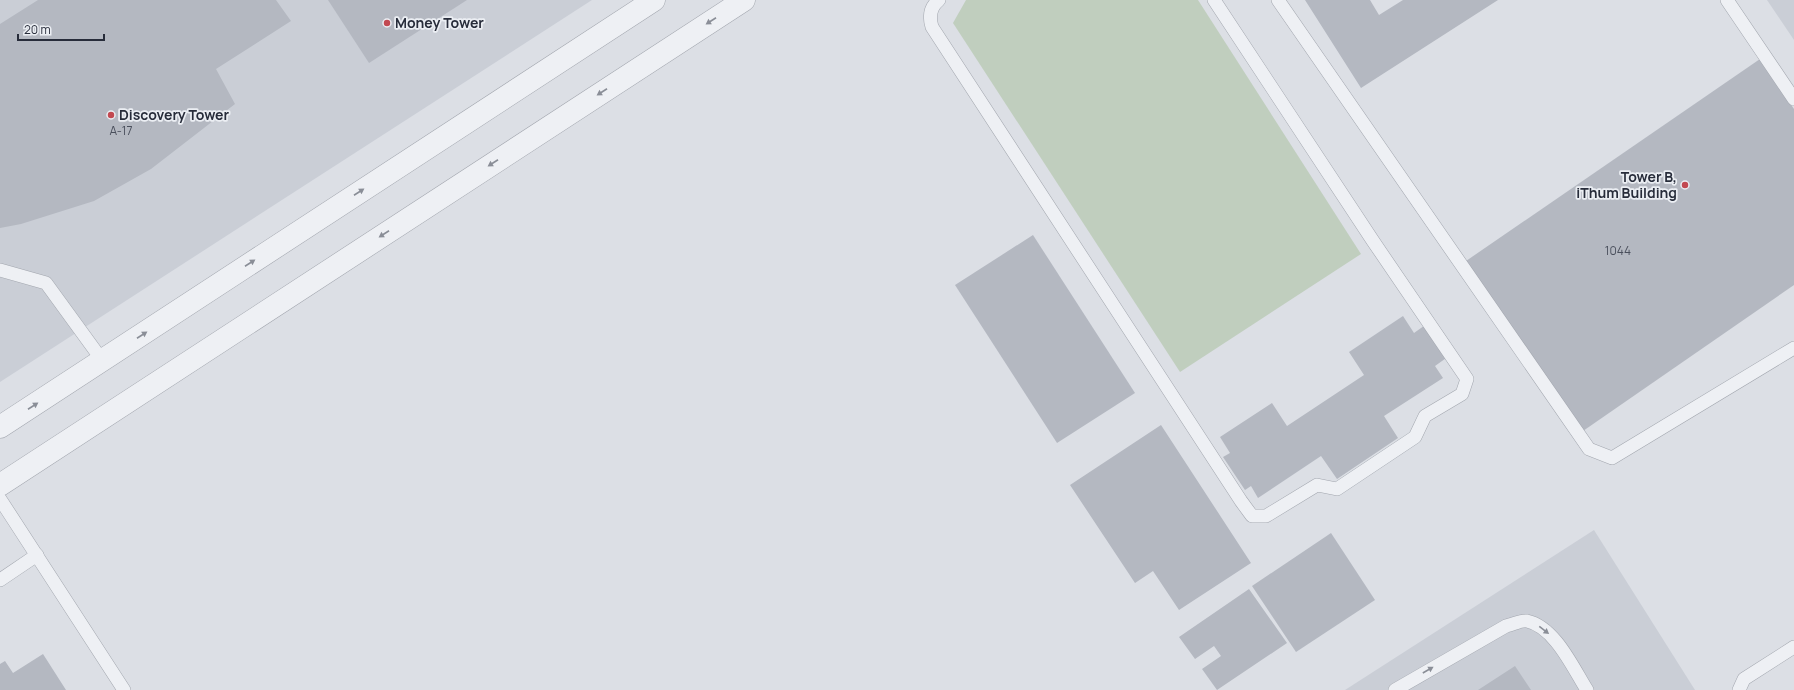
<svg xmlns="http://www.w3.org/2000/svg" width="1794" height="690" viewBox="0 0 1794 690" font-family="Manrope,sans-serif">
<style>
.built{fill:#caced6}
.green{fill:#c0cebe}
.building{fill:#b4b8c1}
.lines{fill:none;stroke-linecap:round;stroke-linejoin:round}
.service-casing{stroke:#a2a6ae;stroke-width:14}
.tertiary-casing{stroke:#a2a6ae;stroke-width:23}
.service{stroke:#eef0f4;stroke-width:13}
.tertiary{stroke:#eef0f4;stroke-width:22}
.oneway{fill:#8a8e97}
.poi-dot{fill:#c24951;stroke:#ebeef3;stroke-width:1.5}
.labels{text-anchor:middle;stroke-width:3.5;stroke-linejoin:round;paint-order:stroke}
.number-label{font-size:12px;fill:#4a4f5c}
.poi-label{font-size:14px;font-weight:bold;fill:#272c3a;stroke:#ebeef3;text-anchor:start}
</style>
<rect width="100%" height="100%" fill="#dcdfe5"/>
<!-- built -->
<g class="built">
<polygon points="0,0 592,0 0,382"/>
<polygon points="1767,0 1794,0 1794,40"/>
<polygon points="1594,530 1695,690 1345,690"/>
</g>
<!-- green -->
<polygon class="green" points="966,0 1198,0 1361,254 1180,372 953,23"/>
<!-- building -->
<g class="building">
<polygon points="38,0 276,0 291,21 216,69 235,104 151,169 94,201 21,224 0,228 0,24"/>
<polygon points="328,0 467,0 369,63"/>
<polygon points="1305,0 1370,0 1379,15 1403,0 1498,0 1361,88"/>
<polygon points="1760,59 1794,109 1794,285 1583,431 1466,261"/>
<polygon points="1033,235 1135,393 1057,443 955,285"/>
<polygon points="1403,316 1414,333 1428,323 1449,356 1435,366 1443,378 1384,416 1398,438 1337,479 1321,456 1258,498 1251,486 1245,490 1223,457 1230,453 1220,437 1272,403 1287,426 1364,375 1349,352"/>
<polygon points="1161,425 1251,563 1179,610 1153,571 1135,583 1070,485"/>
<polygon points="1331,533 1375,600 1296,652 1252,586"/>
<polygon points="1249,589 1287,643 1217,690 1202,669 1221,656 1214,646 1195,659 1179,637"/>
<polygon points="43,654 66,690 0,690 0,664 5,661 13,673"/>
<polygon points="1515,666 1531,690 1478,690"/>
</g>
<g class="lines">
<defs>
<g id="service">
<path d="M939,0c-9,7 -10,17 -7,27l309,474 11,15h14l51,-31 20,4 78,-52 10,-21 37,-22 5,-15 -94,-138 -159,-241"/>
<polyline points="1278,0 1589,449 1612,458 1794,348"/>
<polyline points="1727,0 1794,99"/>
<polyline points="0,270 46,283 102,360"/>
<polyline points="0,499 124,690"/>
<polyline points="0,580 37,555"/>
<path d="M1395,690l111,-64c6,-1 15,-6 21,-5 28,6 46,47 60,69"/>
<polyline points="1739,690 1744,679 1794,647"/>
</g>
<g id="tertiary">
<polyline points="0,427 654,0"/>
<polyline points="0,485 744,0"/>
</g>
</defs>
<!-- service casing -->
<use href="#service" class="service-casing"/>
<!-- tertiary casing -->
<use href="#tertiary" class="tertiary-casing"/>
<!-- service -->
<use href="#service" class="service"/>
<!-- tertiary -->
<use href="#tertiary" class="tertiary"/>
</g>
<!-- one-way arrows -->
<defs><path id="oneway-solid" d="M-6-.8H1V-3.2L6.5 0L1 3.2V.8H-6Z"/></defs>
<g class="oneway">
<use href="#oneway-solid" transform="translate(711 21) rotate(147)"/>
<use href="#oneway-solid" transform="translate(602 92) rotate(147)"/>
<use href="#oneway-solid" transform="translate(493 163) rotate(147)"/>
<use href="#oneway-solid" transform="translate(359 192) rotate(-33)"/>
<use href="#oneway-solid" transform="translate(384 234) rotate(147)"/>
<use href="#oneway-solid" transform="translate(250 263) rotate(-33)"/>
<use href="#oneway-solid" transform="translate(142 335) rotate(-33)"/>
<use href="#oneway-solid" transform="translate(33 406) rotate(-33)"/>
<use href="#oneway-solid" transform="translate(1544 630) rotate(38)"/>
<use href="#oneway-solid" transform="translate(1428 670) rotate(-30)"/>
</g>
<!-- markers -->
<g class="poi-dot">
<circle cx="387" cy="23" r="4"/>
<circle cx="111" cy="115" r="4"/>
<circle cx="1685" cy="185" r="4"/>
</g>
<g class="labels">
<!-- number labels -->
<g class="number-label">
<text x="121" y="135">A-17</text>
<text x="1618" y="255">1044</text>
</g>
<!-- poi labels -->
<g class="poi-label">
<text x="395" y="28">Money Tower</text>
<text x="119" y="120">Discovery Tower</text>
<text x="1677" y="182" text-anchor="end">Tower B,<tspan x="1677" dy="16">iThum Building</tspan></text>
</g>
</g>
<!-- scale -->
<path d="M18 34v6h86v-6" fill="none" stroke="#272c3a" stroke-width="2"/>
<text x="24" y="34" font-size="12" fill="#272c3a" stroke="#ebeef3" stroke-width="3" paint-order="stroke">20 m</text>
</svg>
